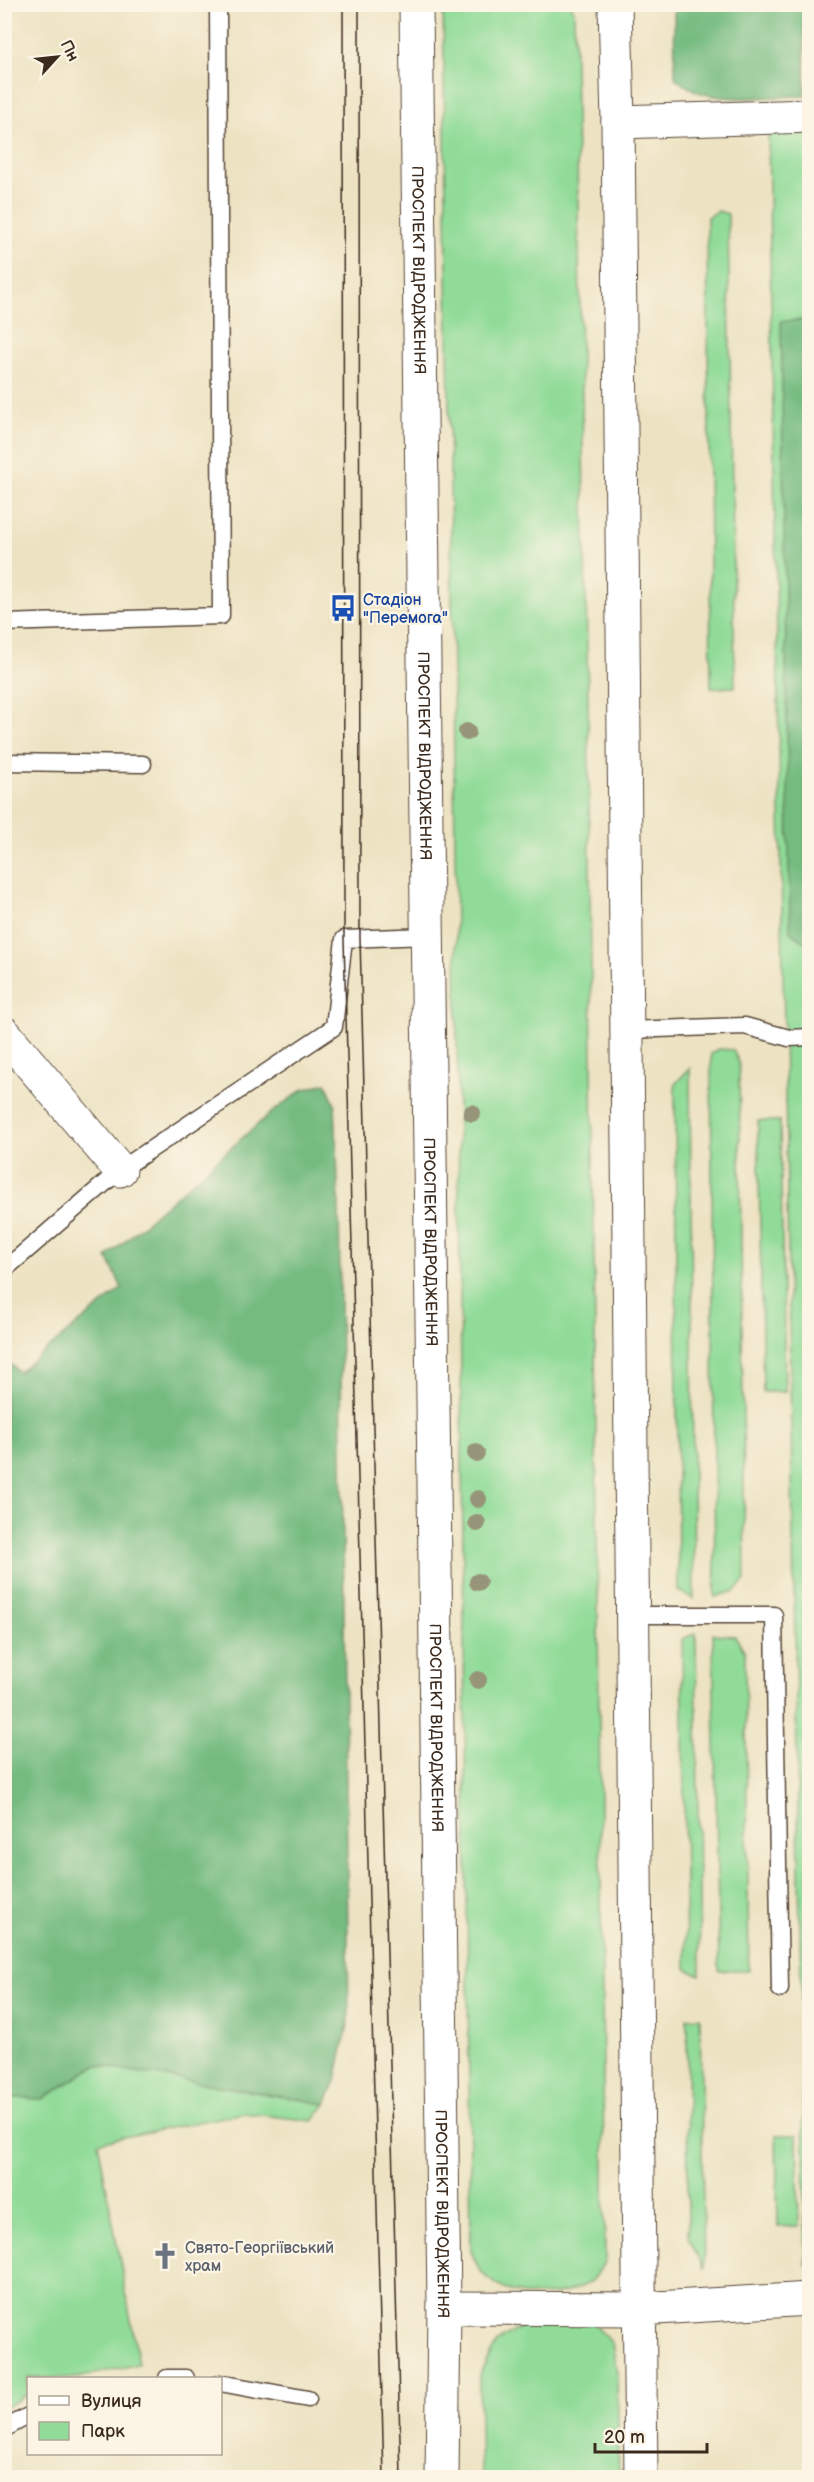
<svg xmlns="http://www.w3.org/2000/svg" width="814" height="2482" viewBox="0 0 814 2482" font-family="'Balsamiq Sans',sans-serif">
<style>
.green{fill:#90db98;stroke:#66825b;stroke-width:1.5}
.forest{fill:#74bb80;stroke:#58724f;stroke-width:1.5}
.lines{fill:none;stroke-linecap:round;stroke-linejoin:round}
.lane-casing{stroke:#564637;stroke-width:19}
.street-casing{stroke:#564637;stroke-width:35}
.secondary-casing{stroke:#564637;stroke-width:35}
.lane{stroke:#fff;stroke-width:16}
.street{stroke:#fff;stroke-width:33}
.secondary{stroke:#fff;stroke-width:33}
.tram{stroke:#3b2a1e;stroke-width:1.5}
.tree{fill:#979579}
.labels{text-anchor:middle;stroke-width:4.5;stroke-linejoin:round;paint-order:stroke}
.street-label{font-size:16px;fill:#3b2a1e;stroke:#fcf5e5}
.transit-label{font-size:16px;fill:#164399;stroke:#fcf5e5;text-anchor:start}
.worship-label{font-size:16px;fill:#5b616d;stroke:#fcf5e5;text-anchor:start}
</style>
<rect width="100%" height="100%" fill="#fcf5e5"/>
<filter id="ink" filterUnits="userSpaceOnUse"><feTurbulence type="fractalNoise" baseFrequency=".0167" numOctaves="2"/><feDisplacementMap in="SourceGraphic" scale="12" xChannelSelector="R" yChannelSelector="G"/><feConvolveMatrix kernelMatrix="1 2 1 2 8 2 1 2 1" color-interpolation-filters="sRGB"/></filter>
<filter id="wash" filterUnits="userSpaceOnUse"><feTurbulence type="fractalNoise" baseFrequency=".008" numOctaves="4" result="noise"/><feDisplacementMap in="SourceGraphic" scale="24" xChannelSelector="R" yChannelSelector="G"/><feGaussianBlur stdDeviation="1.35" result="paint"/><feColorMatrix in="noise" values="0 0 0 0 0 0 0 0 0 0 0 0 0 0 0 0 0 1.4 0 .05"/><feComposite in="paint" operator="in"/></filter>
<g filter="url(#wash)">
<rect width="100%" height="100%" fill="#ede3c3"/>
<!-- green -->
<g class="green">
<path d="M570,4l4,6 14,687 17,1563c-4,7 -9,19 -16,23 -30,17 -79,18 -105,-8 -6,-6 -10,-17 -13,-24l-18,-1573 -10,-673z"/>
<polygon points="768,134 810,134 809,2264 806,2265"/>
<polygon points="718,211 728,214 735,687 711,688 707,217"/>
<polygon points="719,1049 733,1050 739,1063 745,1580 735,1591 715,1597 711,1054"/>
<polygon points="690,1068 694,1599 678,1591 675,1084"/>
<polygon points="758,1121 780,1121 785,1392 763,1392"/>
<polygon points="696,1633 700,1975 686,1969 682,1639"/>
<polygon points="713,1634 735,1636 745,1652 749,1971 719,1971"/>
<polygon points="700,2017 704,2269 688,2236 687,2018"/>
<polygon points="96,2065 326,2104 313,2121 244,2113 98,2142 139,2364 77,2378 28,2378 28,2394 5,2408 4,2097 43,2099"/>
<polygon points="776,2135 797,2135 799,2226 778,2227"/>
<polygon points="593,2323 612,2343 617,2372 619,2477 481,2477 479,2375 497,2342 525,2324"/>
</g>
<!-- forest -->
<g class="forest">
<path d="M674,5h130l1,91c-30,0 -71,6 -100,-2 -11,-2 -21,-9 -30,-16z"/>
<polygon points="805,320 810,324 809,945 790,932 781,321"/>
<polygon points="326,1083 335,1104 339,1205 349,2020 336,2081 326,2104 96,2065 43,2099 5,2097 5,1359 19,1372 122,1288 107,1257 267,1116 302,1090"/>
</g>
</g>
<g filter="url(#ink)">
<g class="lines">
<defs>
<g id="lane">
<polyline points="4,623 221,616 218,4"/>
<polyline points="4,762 143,764"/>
<polyline points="627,1030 745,1026 789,1038 810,1037"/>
<polyline points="4,1270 120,1170 334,1027 344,939 429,936"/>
<polyline points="632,1615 774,1615 780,1989"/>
<polyline points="167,2378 186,2378"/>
<polyline points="220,2383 308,2399"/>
<polyline points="4,2429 28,2416"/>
</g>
<g id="street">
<polyline points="618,122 810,116"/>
<polyline points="4,1033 120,1170"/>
<polyline points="639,2309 810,2299"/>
</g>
<g id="secondary">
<path id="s1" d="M416,4l28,2304 -2,170"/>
<polyline points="615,4 618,122 641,2478"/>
<polyline points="444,2308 639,2309"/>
</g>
</defs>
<!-- lane casing -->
<use href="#lane" class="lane-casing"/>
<!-- street casing -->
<use href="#street" class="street-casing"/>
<!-- secondary casing -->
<use href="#secondary" class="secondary-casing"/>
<!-- lane -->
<use href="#lane" class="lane"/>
<!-- street -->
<use href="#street" class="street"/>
<!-- secondary -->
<use href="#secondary" class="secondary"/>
<!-- tram -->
<g class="tram">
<polyline points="343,4 344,939 384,2478"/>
<polyline points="359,4 360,939 401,2478"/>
</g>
</g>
<!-- trees -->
<g class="tree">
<circle cx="467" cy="732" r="9"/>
<circle cx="472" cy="1113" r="9"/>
<circle cx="476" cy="1453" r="9"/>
<circle cx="478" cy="1499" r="9"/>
<circle cx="477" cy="1523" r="9"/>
<circle cx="478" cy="1582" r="9"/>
<circle cx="478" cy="1680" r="9"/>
</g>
</g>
<!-- icons -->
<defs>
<symbol id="bus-bare" viewBox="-9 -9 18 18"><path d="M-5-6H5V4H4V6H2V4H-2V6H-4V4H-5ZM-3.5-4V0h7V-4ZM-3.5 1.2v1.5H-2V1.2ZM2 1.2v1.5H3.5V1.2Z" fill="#1a4fb4" stroke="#fcf5e5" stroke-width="2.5" paint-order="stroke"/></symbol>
<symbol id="church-bare" viewBox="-9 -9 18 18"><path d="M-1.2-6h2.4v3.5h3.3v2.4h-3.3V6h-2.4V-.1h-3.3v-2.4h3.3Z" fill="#6b7280" stroke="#fcf5e5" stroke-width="2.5" paint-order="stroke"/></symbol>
</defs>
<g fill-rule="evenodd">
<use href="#bus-bare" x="324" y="589" width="38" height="38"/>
<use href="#church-bare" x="146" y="2237" width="38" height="38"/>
</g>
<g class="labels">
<!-- street labels -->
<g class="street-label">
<text dy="6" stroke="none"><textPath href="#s1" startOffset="266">ПРОСПЕКТ ВІДРОДЖЕННЯ</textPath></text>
<text dy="6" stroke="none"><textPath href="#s1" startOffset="752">ПРОСПЕКТ ВІДРОДЖЕННЯ</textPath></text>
<text dy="6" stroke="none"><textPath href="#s1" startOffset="1238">ПРОСПЕКТ ВІДРОДЖЕННЯ</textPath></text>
<text dy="6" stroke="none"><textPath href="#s1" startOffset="1724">ПРОСПЕКТ ВІДРОДЖЕННЯ</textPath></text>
<text dy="6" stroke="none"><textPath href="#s1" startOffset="2210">ПРОСПЕКТ ВІДРОДЖЕННЯ</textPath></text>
</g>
<!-- transit labels -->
<g class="transit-label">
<text x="363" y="605">Стадіон<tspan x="363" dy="18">"Перемога"</tspan></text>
</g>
<!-- worship labels -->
<g class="worship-label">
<text x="185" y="2253">Свято-Георгіївський<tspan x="185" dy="18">храм</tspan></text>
</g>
</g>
<!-- margin -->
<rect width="814" height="2482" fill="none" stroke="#fcf5e5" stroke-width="24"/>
<!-- legend -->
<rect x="27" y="2377" width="195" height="78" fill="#fcf5e5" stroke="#afa495" stroke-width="1.5"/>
<rect x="39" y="2396" width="30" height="9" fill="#ffffff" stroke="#afa495" stroke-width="1.5"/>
<text x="81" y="2407" font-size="18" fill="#3b2a1e">Вулиця</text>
<rect x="39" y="2422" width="30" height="18" fill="#90db98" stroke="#afa495" stroke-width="1.5"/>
<text x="81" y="2437" font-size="18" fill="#3b2a1e">Парк</text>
<!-- north arrow -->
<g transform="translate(57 57) rotate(63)" stroke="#fcf5e5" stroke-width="4.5" paint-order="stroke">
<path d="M0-4.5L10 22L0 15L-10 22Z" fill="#3b2a1e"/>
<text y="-9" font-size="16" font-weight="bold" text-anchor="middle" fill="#3b2a1e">Пн</text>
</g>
<!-- scale -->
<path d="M595 2443v9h112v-9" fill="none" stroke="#3b2a1e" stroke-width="3"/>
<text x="604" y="2443" font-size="18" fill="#3b2a1e" stroke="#fcf5e5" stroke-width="4.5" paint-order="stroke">20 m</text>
</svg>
